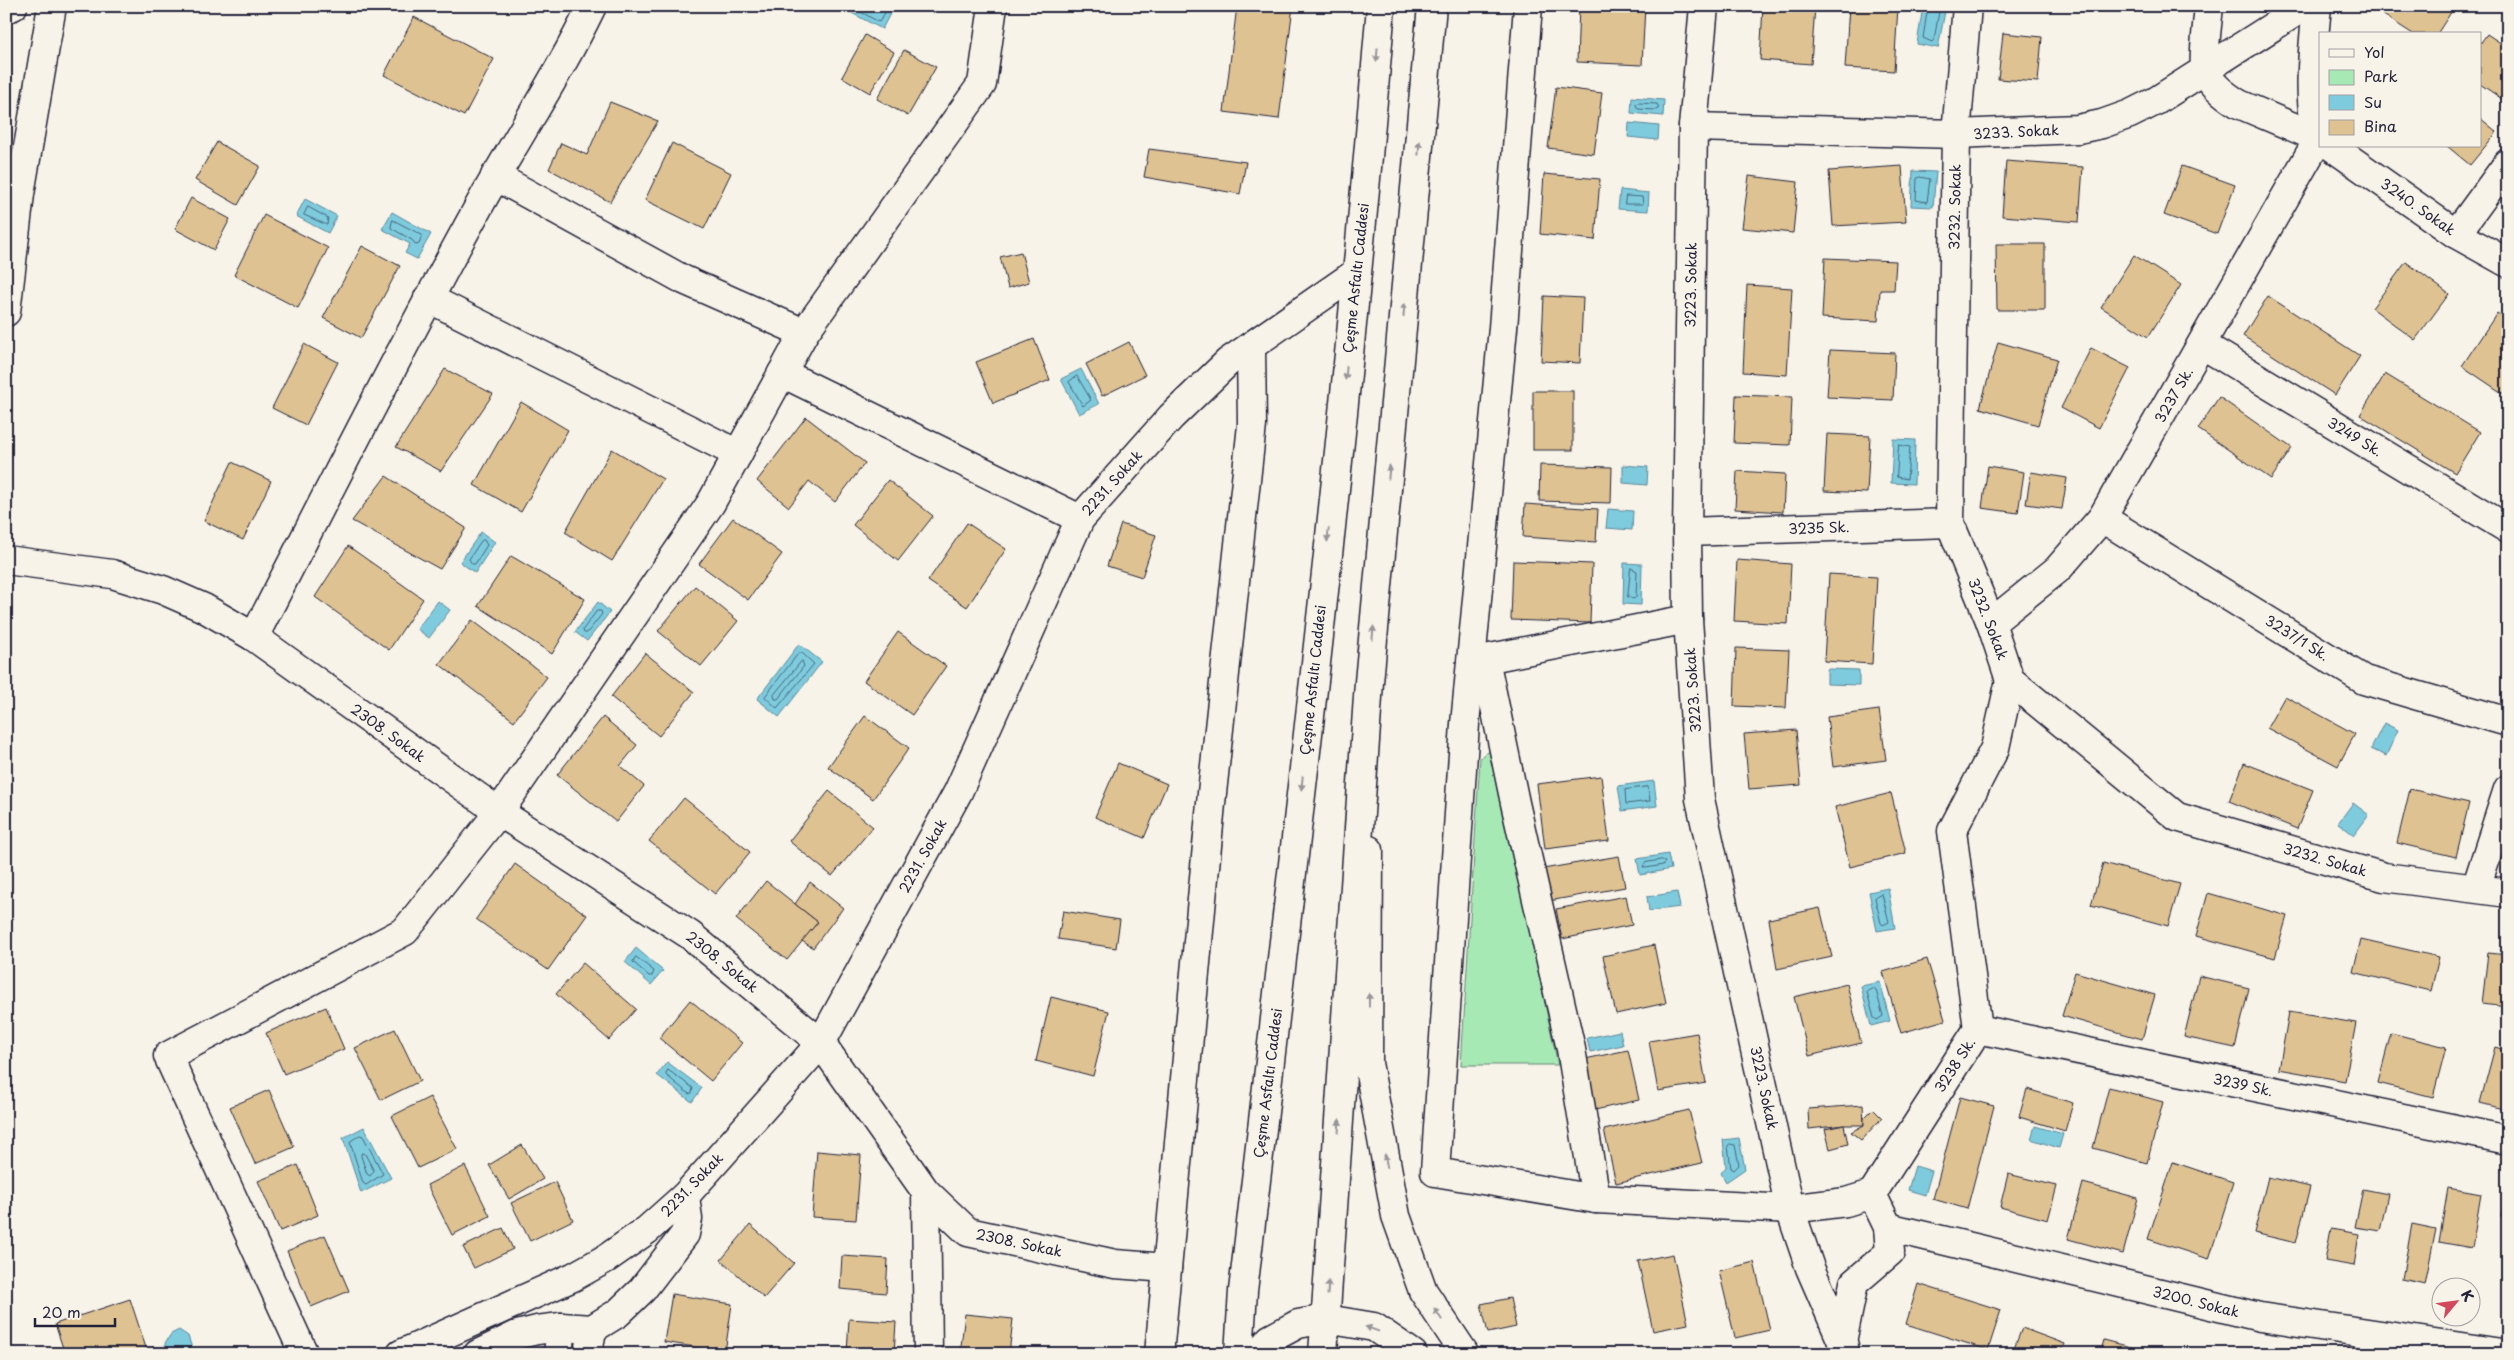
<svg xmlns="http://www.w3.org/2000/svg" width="2514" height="1360" viewBox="0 0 2514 1360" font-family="'Playpen Sans',sans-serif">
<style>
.green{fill:#a6e9b4;stroke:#648678}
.water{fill:#7ecbdd;stroke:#59879c}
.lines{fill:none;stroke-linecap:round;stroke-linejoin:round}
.shore{stroke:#47667c;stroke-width:1}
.building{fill:#dec292;stroke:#22223b}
.minor-casing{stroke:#22223b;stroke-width:31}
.highway-casing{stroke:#22223b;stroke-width:31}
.minor{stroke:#f7f3e8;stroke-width:28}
.highway{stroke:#f7f3e8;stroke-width:28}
.oneway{fill:#97959a}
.labels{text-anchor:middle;stroke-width:4;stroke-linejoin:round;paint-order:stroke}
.street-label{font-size:14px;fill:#22223b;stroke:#f7f3e8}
</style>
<rect width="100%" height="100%" fill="#f7f3e8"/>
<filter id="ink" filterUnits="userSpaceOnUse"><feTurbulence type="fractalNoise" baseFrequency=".02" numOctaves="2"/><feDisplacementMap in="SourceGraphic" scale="10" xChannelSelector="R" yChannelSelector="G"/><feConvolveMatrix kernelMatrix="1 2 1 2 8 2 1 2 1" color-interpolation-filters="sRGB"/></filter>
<g filter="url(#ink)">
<!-- green -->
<polygon class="green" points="1491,750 1558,1065 1461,1065 1480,758"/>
<!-- water -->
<g class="water">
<polygon points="846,6 884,6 892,10 882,29 844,9"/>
<polygon points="1923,6 1946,6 1938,48 1917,44"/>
<polygon points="1632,97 1664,100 1663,116 1631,113"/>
<polygon points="1629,123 1659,126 1658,140 1628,137"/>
<polygon points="1913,171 1936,172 1933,207 1911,206"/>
<polygon points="1620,190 1649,193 1648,211 1618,209"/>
<polygon points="305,199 337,216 328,233 296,216"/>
<polygon points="392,212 431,234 417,259 405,253 410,244 382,229"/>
<polygon points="1081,369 1099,404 1079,414 1061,379"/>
<polygon points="1893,439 1915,440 1914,484 1891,483"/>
<polygon points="1623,465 1648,467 1647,485 1623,483"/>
<polygon points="1608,509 1633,511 1632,530 1606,528"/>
<polygon points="481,532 495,542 475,573 460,562"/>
<polygon points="1624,563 1642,564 1641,605 1623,604"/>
<polygon points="438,601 450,610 429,638 417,629"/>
<polygon points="598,602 610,612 587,641 575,632"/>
<polygon points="799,644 822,662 779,717 757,699"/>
<polygon points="1827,669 1859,670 1859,685 1827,684"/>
<polygon points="2384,723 2398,730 2386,756 2371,749"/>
<polygon points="1654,781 1657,806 1622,811 1618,786"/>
<polygon points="2353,803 2369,815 2354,835 2338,823"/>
<polygon points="1668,854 1671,869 1640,875 1637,859"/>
<polygon points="1888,888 1895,928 1877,931 1869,892"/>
<polygon points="1677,892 1680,907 1649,911 1647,897"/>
<polygon points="636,948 663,971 651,985 625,962"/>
<polygon points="1880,982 1890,1021 1871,1026 1861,986"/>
<polygon points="1620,1031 1623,1045 1590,1052 1587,1038"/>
<polygon points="667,1062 702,1088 692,1102 657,1075"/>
<polygon points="2035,1126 2063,1134 2059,1148 2031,1139"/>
<polygon points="364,1127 391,1178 361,1193 343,1138"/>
<polygon points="1739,1138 1745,1169 1726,1182 1721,1173 1726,1167 1723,1140"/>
<polygon points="1915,1166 1932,1171 1925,1195 1908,1190"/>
<polygon points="179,1330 188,1336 194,1354 167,1354 165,1343 171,1334"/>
</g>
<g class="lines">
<!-- shore -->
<g class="shore">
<polyline points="850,6 879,22 885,13 883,6"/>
<polyline points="1928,6 1923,38 1932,42 1934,40 1940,6"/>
<polygon points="1639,103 1657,104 1659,108 1656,110 1638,109 1636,105"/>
<polygon points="1920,177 1930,179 1927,202 1916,200 1917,179"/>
<polygon points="1626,196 1642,197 1643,204 1625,204"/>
<polygon points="308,207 328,218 327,225 304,215"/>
<polygon points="393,220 422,235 419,244 416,245 412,240 391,228"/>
<polygon points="1077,376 1091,400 1083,406 1069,382"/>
<polygon points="1899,445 1910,447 1907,479 1897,477"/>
<polygon points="484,540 487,545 475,564 472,564 469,559 481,541"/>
<polygon points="1631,568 1637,571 1636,597 1634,599 1628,597"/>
<polygon points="597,611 601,611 602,614 587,633 584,633 583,630"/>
<polygon points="799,653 802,653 814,664 777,708 765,697"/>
<polygon points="802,661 804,666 778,699 775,699 774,695"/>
<polygon points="1648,787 1650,801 1626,804 1625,790"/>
<polygon points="1662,860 1665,862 1663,865 1646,868 1643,867 1645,863"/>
<polygon points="1882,894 1889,922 1883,925 1881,923 1875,898"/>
<polygon points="636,957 654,971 652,976 649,976 633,962"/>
<polygon points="1874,988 1876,990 1883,1016 1877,1020 1874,1018 1867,992"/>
<polygon points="668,1070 693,1088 692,1093 689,1094 666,1075"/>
<polygon points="360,1135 363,1136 383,1174 366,1185 363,1183 350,1142"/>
<polygon points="1730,1144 1735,1145 1739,1165 1734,1170 1731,1168 1728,1146"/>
<polygon points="362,1153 365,1154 374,1171 370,1176 367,1174 361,1156"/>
</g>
</g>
<!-- building -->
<g class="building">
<polygon points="1237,6 1293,6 1279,119 1224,112"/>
<polygon points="1579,6 1645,6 1642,65 1577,62"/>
<polygon points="1763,6 1815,6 1811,64 1760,60"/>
<polygon points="1849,6 1898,6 1894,71 1845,68"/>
<polygon points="2387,6 2455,6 2437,34 2413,34 2382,14"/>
<polygon points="414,17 494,59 464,116 384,75"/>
<polygon points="2003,33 2042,37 2038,82 1998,79"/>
<polygon points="2487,34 2508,48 2508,103 2480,84 2480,44"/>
<polygon points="865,35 894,52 870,93 842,77"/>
<polygon points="904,50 936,67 908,116 877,99"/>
<polygon points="1556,87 1602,93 1594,154 1548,148"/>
<polygon points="610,102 658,121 610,202 549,169 561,143 587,155"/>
<polygon points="2480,118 2497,132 2470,165 2447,146 2480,146"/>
<polygon points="217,142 260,166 238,205 195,180"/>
<polygon points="672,143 731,173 704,229 645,200"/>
<polygon points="1149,149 1246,162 1240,194 1144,177"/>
<polygon points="2006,161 2083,167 2079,222 2002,216"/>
<polygon points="1902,166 1906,222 1833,226 1829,171"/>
<polygon points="2182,166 2235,185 2217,234 2164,215"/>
<polygon points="1544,174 1600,179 1595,240 1540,234"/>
<polygon points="1749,176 1798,182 1793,233 1742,228"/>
<polygon points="191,198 230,219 214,250 175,229"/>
<polygon points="264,215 328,248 298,308 234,275"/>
<polygon points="1996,244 2045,244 2045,310 1997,310"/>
<polygon points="362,246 400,266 361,338 323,318"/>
<polygon points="1021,252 1029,282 1008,288 1000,257"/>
<polygon points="2134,255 2181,285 2148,337 2101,307"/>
<polygon points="1825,258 1896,261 1894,290 1880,290 1878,321 1822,318"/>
<polygon points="2406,262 2449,294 2415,340 2372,308"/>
<polygon points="1747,285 1792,288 1787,375 1743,372"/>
<polygon points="1544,296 1583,298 1580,363 1541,361"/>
<polygon points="2268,296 2360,356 2335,395 2243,336"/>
<polygon points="2497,313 2508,320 2508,397 2462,366"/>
<polygon points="1034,339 1050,380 993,403 976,362"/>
<polygon points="1129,342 1145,375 1102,396 1086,364"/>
<polygon points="1998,342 2057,359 2038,425 1980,408"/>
<polygon points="304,344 338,362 306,425 272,408"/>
<polygon points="2091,348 2130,368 2099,428 2061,408"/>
<polygon points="1830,350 1895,353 1893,400 1827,397"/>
<polygon points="445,369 493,394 441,471 396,447"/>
<polygon points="2385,374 2480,432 2455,473 2360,415"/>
<rect x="1533" y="391" width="40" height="59"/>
<polygon points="1736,395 1792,397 1790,445 1734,443"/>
<polygon points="2219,397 2292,448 2271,479 2198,429"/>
<polygon points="521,402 568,430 521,512 474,485"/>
<polygon points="806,417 865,463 835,502 809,481 789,507 757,481"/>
<polygon points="1827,434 1870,436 1867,493 1824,491"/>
<polygon points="612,449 663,479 612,561 565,532"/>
<polygon points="232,462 271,481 243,540 204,521"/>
<polygon points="1540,465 1612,467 1611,503 1539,501"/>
<polygon points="1988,466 2024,472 2018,513 1982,508"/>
<polygon points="1737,471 1785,474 1783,512 1735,509"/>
<polygon points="2031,472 2067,478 2062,509 2026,504"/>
<polygon points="386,476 466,528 440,569 352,521"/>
<polygon points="888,480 933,516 898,561 853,525"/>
<polygon points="1525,504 1598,509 1596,542 1523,537"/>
<polygon points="733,518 782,554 748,600 699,564"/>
<polygon points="967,523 1006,549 967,607 928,581"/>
<polygon points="1121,524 1156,535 1142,577 1107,566"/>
<polygon points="348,546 423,599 389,650 315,597"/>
<polygon points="511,556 585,599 552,654 478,606"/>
<polygon points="1737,560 1791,564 1788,624 1734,621"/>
<polygon points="1513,561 1592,564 1590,623 1511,620"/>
<polygon points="1829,574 1877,577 1872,664 1824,661"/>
<polygon points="695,586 738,621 701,666 658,631"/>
<polygon points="472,620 547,677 514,721 439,664"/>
<polygon points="898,632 946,666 912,715 864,681"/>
<polygon points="1736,648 1789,650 1786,708 1734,706"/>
<polygon points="645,653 694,692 659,736 611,697"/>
<polygon points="2285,696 2355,734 2338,766 2267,728"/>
<polygon points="1879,710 1886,760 1833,767 1827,717"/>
<polygon points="865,716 909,748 873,799 828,767"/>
<polygon points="603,717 637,745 620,766 644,786 616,822 557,775"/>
<polygon points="1796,730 1801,785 1749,789 1744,734"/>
<polygon points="1118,763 1167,784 1144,838 1095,817"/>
<polygon points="2244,763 2313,790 2297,829 2229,801"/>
<polygon points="1601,776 1609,841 1545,849 1537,784"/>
<polygon points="2410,789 2469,803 2456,857 2397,843"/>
<polygon points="829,791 873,827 832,876 789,841"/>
<polygon points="1891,793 1906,853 1850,867 1835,807"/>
<polygon points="684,798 750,852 715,894 649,841"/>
<polygon points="1619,856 1625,887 1549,901 1543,869"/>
<polygon points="2103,863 2180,884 2168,926 2091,905"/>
<polygon points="515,864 587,915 548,970 476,919"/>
<polygon points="766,881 818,922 787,960 736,919"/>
<polygon points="810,882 843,908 813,948 802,941 818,922 795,904"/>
<polygon points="2208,893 2287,916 2275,958 2196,936"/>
<polygon points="1626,896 1632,925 1562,939 1556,909"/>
<polygon points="1820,908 1832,957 1777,969 1769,919"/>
<polygon points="1063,911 1120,920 1116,948 1058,939"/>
<polygon points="2361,939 2439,957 2431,991 2353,972"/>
<polygon points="1654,945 1666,1003 1616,1014 1603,956"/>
<polygon points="2488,953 2508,955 2508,1007 2482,1004"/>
<polygon points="1927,959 1945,1020 1901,1033 1883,972"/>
<polygon points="583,963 636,1009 609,1040 556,994"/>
<polygon points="2075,972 2155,995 2142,1039 2062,1016"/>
<polygon points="2199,976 2249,988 2235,1048 2184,1037"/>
<polygon points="1847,984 1861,1043 1809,1056 1794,997"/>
<polygon points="1051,997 1109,1011 1093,1076 1036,1061"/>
<polygon points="690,1000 742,1043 711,1081 659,1038"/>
<polygon points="326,1007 344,1049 284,1074 266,1033"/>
<polygon points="2289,1012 2356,1023 2345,1081 2279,1069"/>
<polygon points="395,1029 420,1081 381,1100 355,1048"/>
<polygon points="1697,1033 1706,1083 1658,1091 1649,1041"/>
<polygon points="2391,1033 2446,1047 2433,1097 2378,1083"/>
<polygon points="2495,1047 2508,1051 2508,1110 2480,1103"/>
<polygon points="1628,1050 1639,1100 1595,1110 1585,1059"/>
<polygon points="2109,1087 2163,1102 2147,1163 2093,1148"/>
<polygon points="2027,1089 2073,1103 2065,1131 2019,1117"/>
<polygon points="269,1090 294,1147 255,1164 230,1107"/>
<polygon points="430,1097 457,1149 418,1168 392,1116"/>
<polygon points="1960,1097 1994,1106 1967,1209 1933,1199"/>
<polygon points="1863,1105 1864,1125 1844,1125 1809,1129 1808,1109"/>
<polygon points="1873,1109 1882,1118 1861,1140 1851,1132 1864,1125 1864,1118"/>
<polygon points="1689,1110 1702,1163 1616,1183 1604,1130"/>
<polygon points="1844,1125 1848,1144 1830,1149 1825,1129"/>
<polygon points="522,1145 543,1179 509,1199 489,1165"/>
<polygon points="817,1151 861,1155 856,1220 812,1217"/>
<polygon points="2173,1162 2233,1182 2209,1259 2148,1239"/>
<polygon points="298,1165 318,1215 280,1231 258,1181"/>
<polygon points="465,1166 490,1216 452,1235 427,1185"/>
<polygon points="2008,1174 2057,1186 2048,1220 2000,1207"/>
<polygon points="2268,1177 2310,1187 2296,1243 2254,1233"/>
<polygon points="2508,1180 2508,1217 2501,1216"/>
<polygon points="555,1182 573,1220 530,1241 511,1203"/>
<polygon points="2083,1183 2138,1198 2123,1254 2068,1239"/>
<polygon points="2448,1188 2481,1194 2472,1248 2439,1242"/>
<polygon points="2363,1189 2388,1194 2380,1231 2355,1227"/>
<polygon points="2412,1224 2436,1229 2425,1284 2402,1279"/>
<polygon points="750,1225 794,1263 764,1298 721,1260"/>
<polygon points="503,1228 513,1249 474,1268 463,1247"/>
<polygon points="2331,1229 2359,1234 2354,1266 2325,1261"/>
<polygon points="325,1235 349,1291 311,1307 287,1251"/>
<polygon points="1673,1254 1688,1324 1653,1331 1638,1261"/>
<polygon points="842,1256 888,1259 886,1293 840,1289"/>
<polygon points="1754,1262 1770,1330 1735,1338 1719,1271"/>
<polygon points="1918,1284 2001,1310 1988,1350 1906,1324"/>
<polygon points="672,1294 732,1304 725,1352 664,1342"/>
<polygon points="1510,1298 1516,1327 1488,1333 1481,1304"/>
<polygon points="130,1299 148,1354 65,1354 55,1324"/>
<polygon points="965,1314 1013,1319 1009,1354 960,1354"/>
<polygon points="849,1319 896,1322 894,1354 847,1354"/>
<polygon points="2022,1328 2065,1344 2061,1354 2012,1354"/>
<polygon points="2104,1340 2157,1354 2100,1354"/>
</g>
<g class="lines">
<defs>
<g id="minor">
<polyline points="1528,6 1503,328 1465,724 1435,1172 1596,1199 1790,1209 1846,1202 1872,1194 1888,1227 1890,1252 1854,1283 1842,1342"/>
<polyline points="1704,6 1693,127 1687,532 1688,619 1700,799 1790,1209 1810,1268 1844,1346"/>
<polyline points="1967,6 1956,134 1950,523 1991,623 2010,680 2177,817 2384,877 2508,893"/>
<path d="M2317,6c-3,35 -12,101 3,132"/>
<polyline points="6,9 13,6"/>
<polyline points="1693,127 1956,134 2078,129 2102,124 2130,114 2156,101 2305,6"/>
<polyline points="2331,146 2456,234 2508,263"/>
<polyline points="495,176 684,280 804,333"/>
<polyline points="2456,234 2508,163"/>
<polyline points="428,298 738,454"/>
<polyline points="6,312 20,194 52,6"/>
<polyline points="2203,345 2508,529"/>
<polyline points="782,373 1080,519"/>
<polyline points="2102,518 2364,680 2508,722"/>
<polyline points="1687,532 1950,523"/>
<polyline points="6,560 112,574 163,590 204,608 254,637 499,812 690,935 821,1043 926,1192 968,1232 1115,1264 1167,1268"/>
<path d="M1991,623l67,-54 44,-51 217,-380 -80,-34c-13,-8 -27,-18 -33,-32 -4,-9 2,-54 3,-66"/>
<path d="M254,637c72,-140 143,-282 219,-420 38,-71 84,-138 119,-211"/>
<polyline points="1472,659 1485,659 1688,619"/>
<polyline points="1485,659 1515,803 1571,1049 1596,1199"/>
<polyline points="1369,850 1368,1063 1396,1216 1423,1291 1465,1354"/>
<polyline points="2476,888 2508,789"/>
<polyline points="1978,1029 2508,1140"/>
<polyline points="926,1192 928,1354"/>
<polyline points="1872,1194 1978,1029 1952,831 1995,748 2010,680"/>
<polyline points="1888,1227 2260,1317 2508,1354"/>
<polyline points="304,1354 168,1056 405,931 499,812 711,503 804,333 982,84 993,6"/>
<polyline points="401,1354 573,1277 607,1258 647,1230 685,1196 821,1043 958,792 1080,519 1171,417 1228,362 1356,273"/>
<polyline points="478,1354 517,1335 537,1330 561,1327 592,1329 618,1313 642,1290 685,1234 688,1219 685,1196"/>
<polyline points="558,1354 561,1327"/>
<polyline points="588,1354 592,1329"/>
<polyline points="1159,1354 1212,793 1252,425 1251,346"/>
<polyline points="1258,1354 1270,1339 1298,1324 1326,1319 1374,1327 1413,1354"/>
</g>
<g id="highway">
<path d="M1239,1354l4,-63c50,-428 103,-856 138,-1285"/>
<polyline points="1323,1354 1369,682 1432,6"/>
</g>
</defs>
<!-- minor casing -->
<use href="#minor" class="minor-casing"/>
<!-- highway casing -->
<use href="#highway" class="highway-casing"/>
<!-- minor -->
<use href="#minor" class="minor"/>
<!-- highway -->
<use href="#highway" class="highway"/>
</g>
<!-- one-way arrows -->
<defs><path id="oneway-solid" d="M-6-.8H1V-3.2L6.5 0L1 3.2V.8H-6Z" transform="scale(1.25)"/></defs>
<g class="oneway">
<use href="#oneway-solid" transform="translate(1377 55) rotate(95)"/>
<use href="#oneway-solid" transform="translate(1419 148) rotate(-85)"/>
<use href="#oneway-solid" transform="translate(1404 310) rotate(-85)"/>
<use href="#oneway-solid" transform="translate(1346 373) rotate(96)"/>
<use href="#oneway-solid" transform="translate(1389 472) rotate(-85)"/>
<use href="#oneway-solid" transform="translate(1328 535) rotate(96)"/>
<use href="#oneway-solid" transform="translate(1373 633) rotate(-85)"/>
<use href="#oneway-solid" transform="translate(1302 783) rotate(96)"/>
<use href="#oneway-solid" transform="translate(1369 1000) rotate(-90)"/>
<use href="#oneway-solid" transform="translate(1339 1126) rotate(-86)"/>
<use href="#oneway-solid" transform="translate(1386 1161) rotate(-100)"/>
<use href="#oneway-solid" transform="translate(1328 1288) rotate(-86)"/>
<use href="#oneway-solid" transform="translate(1438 1314) rotate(-123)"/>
<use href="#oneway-solid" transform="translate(1372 1329) rotate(-160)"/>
</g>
</g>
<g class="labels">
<!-- street labels -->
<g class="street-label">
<text transform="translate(2016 132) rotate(-3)" y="5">3233. Sokak</text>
<text transform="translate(1955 207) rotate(-89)" y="5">3232. Sokak</text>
<text transform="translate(2418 207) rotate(35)" y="5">3240. Sokak</text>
<text transform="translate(1356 278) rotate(-84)" y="5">Çeşme Asfaltı Caddesi</text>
<text transform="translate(1691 285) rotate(-89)" y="5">3223. Sokak</text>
<text transform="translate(2174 395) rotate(-60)" y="5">3237 Sk.</text>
<text transform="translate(2355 437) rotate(31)" y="5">3249 Sk.</text>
<text transform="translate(1112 483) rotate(-48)" y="5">2231. Sokak</text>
<text transform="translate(1819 528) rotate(-2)" y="5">3235 Sk.</text>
<text transform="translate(1988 619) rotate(69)" y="5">3232. Sokak</text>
<text transform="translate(2297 638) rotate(32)" y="5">3237/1 Sk.</text>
<text transform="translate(1313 680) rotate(-84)" y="5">Çeşme Asfaltı Caddesi</text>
<text transform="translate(1693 690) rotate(-94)" y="5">3223. Sokak</text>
<text transform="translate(388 733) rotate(36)" y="5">2308. Sokak</text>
<text transform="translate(923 856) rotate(-61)" y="5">2231. Sokak</text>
<text transform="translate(2325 860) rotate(16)" y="5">3232. Sokak</text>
<text transform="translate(722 962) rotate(39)" y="5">2308. Sokak</text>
<text transform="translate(1955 1065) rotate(-57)" y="5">3238 Sk.</text>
<text transform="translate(1268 1083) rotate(-83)" y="5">Çeşme Asfaltı Caddesi</text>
<text transform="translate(2243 1085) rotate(12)" y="5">3239 Sk.</text>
<text transform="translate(1764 1088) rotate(78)" y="5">3223. Sokak</text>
<text transform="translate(692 1185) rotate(-46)" y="5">2231. Sokak</text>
<text transform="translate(1019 1243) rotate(12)" y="5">2308. Sokak</text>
<text transform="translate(2196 1302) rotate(14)" y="5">3200. Sokak</text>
</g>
</g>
<!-- margin -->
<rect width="2514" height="1360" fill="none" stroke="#f7f3e8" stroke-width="25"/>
<rect x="12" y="12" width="2489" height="1335" fill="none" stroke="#22223b" stroke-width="2" filter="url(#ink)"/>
<!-- legend -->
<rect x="2319" y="32" width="162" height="115" fill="#f7f3e8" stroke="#a29fa3"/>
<rect x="2329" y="49" width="25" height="8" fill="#f7f3e8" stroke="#a29fa3"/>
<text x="2364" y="58" font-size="15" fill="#22223b">Yol</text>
<rect x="2329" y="70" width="25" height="15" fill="#a6e9b4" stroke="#a29fa3"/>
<text x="2364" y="82" font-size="15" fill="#22223b">Park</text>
<rect x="2329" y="95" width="25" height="15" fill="#7ecbdd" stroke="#a29fa3"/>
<text x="2364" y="108" font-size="15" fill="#22223b">Su</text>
<rect x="2329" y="120" width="25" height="15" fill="#dec292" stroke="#a29fa3"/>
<text x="2364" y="132" font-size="15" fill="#22223b">Bina</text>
<!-- north arrow -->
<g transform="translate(2456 1302) rotate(61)"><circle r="24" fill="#f7f3e8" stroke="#a29fa3"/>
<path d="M0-4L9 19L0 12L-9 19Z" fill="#d1495b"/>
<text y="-8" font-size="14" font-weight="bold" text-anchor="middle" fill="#22223b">K</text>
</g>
<!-- scale -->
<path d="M35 1318v8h80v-8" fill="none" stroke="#22223b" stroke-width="2.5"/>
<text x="42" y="1318" font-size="15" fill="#22223b" stroke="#f7f3e8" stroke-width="4" paint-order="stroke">20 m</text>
</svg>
